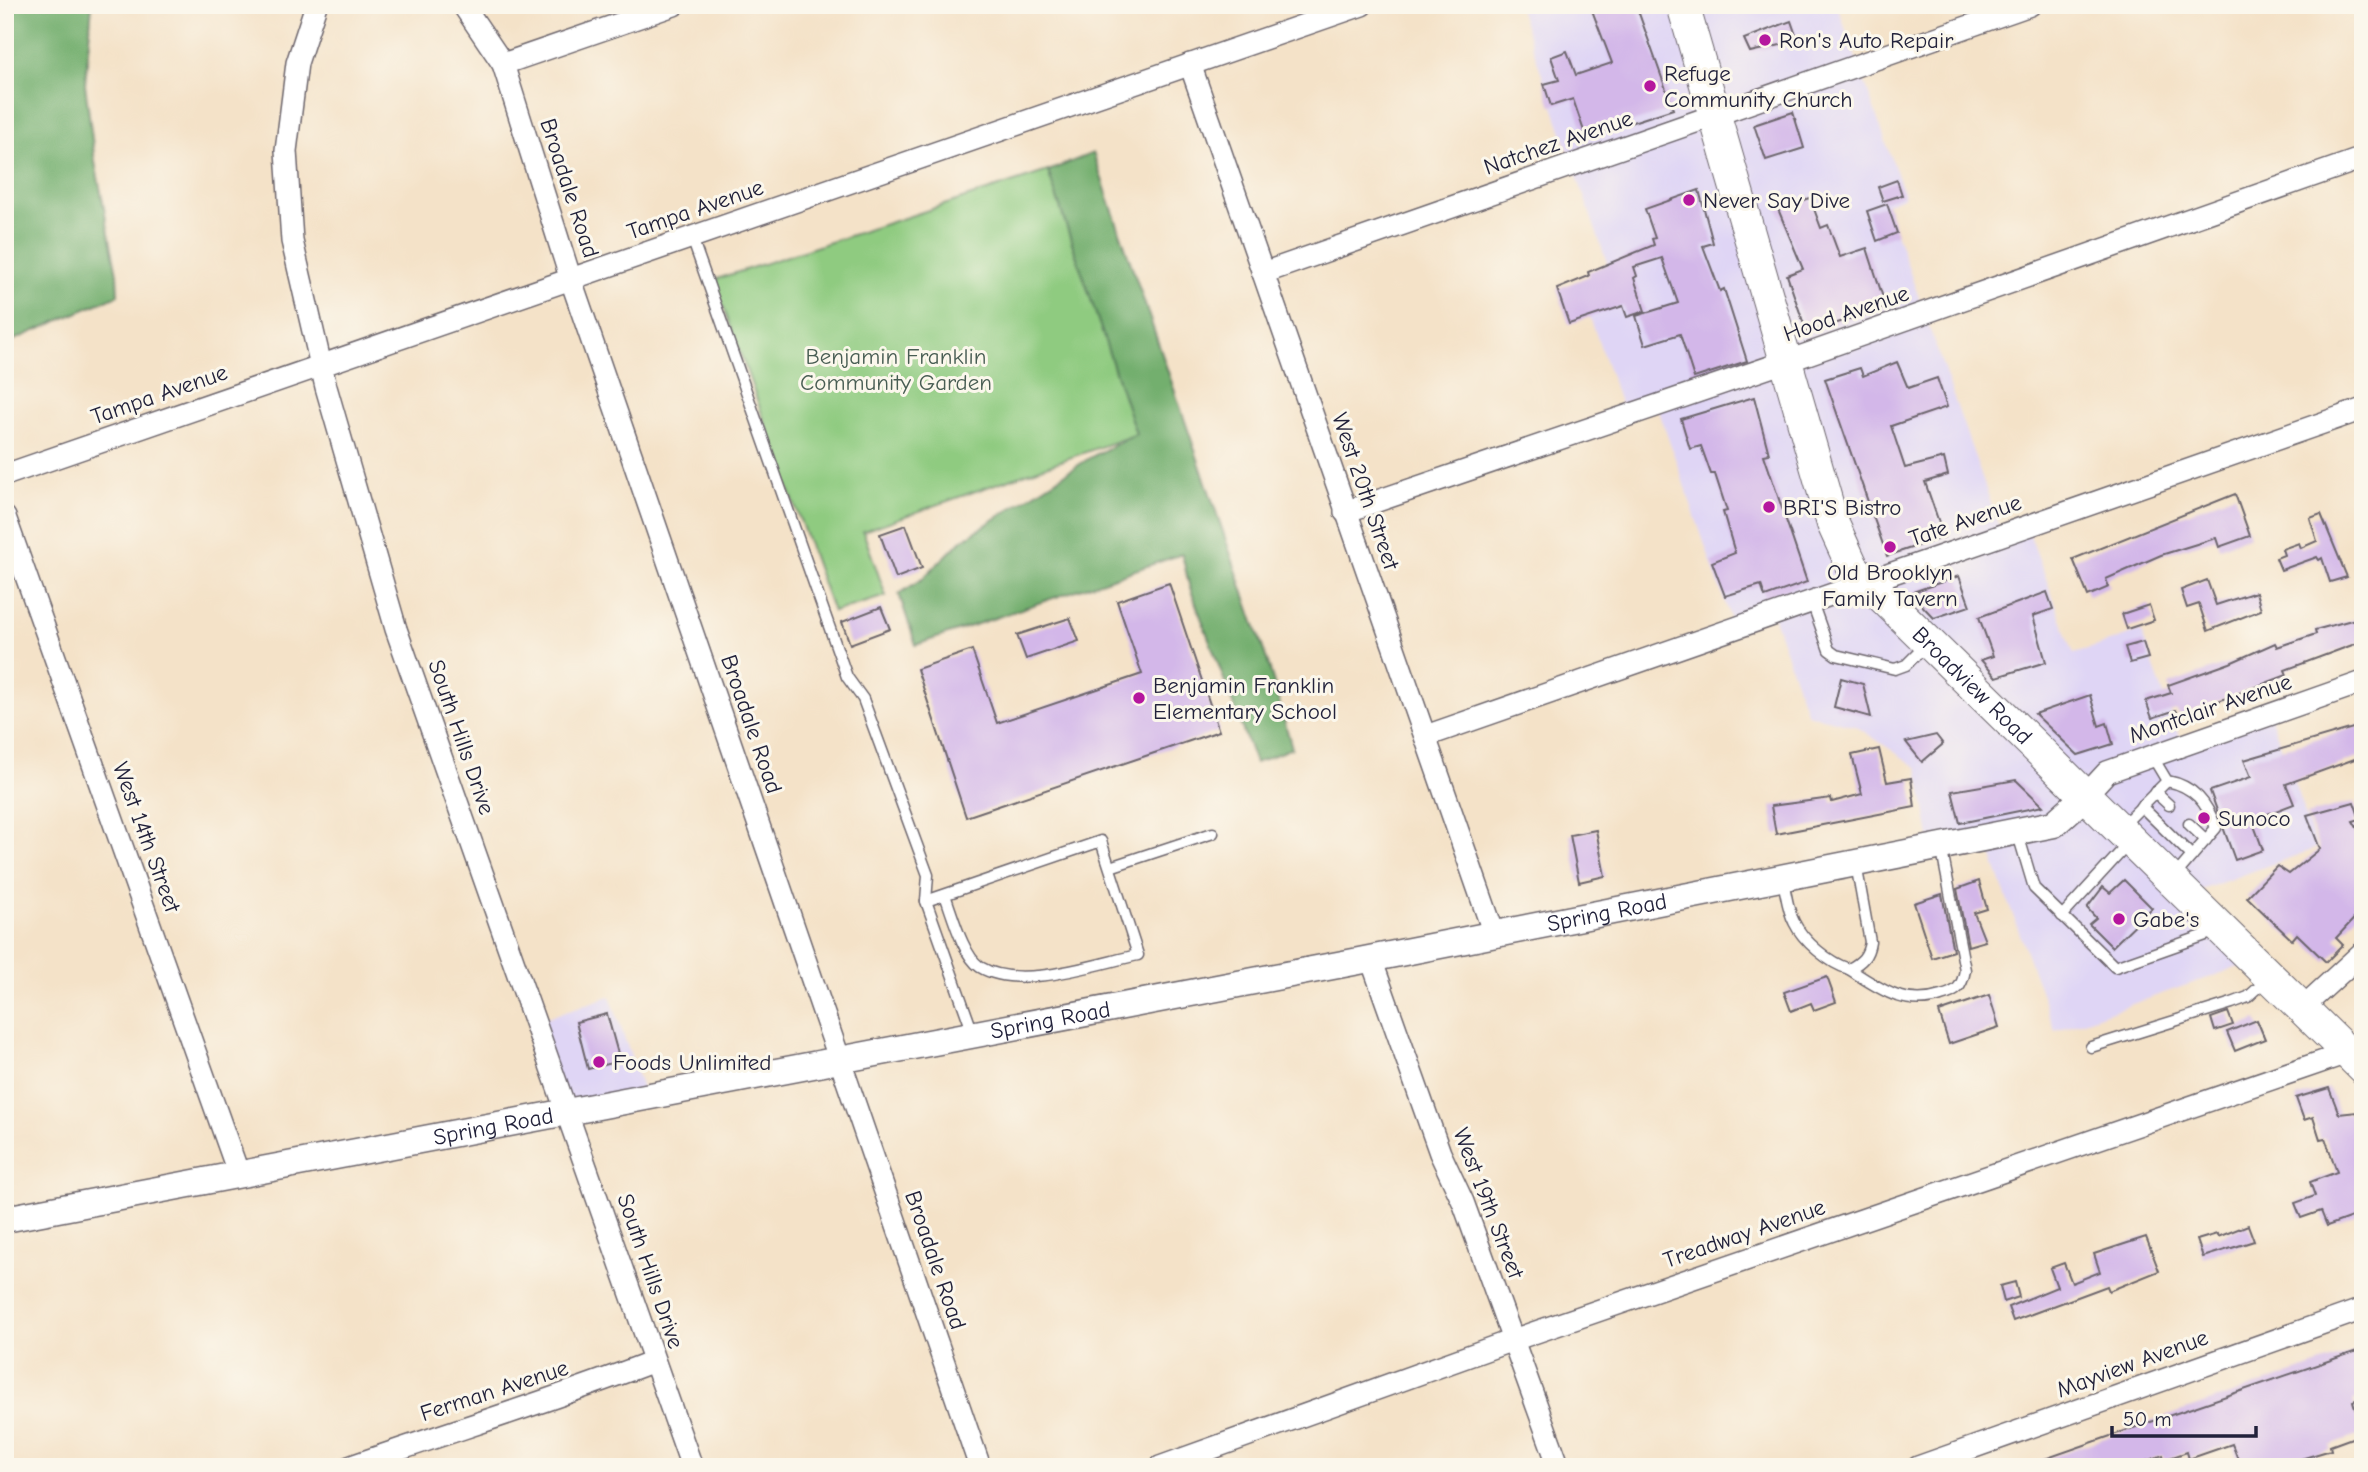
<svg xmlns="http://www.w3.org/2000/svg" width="2368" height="1472" viewBox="0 0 2368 1472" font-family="'Comic Neue',sans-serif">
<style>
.built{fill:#dfd5f5}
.green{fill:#8fcb80;stroke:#58765e;stroke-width:2}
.forest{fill:#73af6e;stroke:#4a6854;stroke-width:2}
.building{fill:#d3b7e9}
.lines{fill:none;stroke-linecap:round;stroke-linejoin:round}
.service-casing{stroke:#6c656c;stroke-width:13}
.minor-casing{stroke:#6c656c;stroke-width:24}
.tertiary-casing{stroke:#6c656c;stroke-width:29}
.secondary-casing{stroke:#6c656c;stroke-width:34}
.service{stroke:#fff;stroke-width:10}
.minor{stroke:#fff;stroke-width:21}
.tertiary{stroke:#fff;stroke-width:26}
.secondary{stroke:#fff;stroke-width:32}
.poi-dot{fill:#b5179e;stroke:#fbf7ec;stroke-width:2.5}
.labels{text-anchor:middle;stroke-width:6;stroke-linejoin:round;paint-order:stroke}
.poi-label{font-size:23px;fill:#22223b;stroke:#fbf7ec;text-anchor:start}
.street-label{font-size:23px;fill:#22223b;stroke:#fbf7ec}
.park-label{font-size:23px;fill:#485d53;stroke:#fbf7ec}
</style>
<rect width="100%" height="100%" fill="#fbf7ec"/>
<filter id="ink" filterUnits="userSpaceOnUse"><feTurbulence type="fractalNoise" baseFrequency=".0143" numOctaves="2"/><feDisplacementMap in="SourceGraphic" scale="14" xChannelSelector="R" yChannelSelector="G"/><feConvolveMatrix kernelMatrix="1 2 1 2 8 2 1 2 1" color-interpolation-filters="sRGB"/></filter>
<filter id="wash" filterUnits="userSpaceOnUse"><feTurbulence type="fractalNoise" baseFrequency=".00686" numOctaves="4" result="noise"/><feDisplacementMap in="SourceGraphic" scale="28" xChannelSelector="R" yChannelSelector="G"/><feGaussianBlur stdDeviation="1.57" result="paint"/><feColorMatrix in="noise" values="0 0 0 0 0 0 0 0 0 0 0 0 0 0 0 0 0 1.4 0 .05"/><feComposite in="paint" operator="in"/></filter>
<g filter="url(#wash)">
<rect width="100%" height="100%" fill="#f4e2c8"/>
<!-- built -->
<g class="built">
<polygon points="1518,5 1683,5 1685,12 1705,5 1837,5 1905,196 1886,204 2002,535 2027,527 2074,654 2141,631 2182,745 2270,715 2317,848 2187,895 2253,962 2055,1031 1985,838 1932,848 1918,768 1856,726 1807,714 1773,615 1734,629 1657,406 1625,417 1583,297 1615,286"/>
<polygon points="610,996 645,1097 567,1112 535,1022"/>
</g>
<!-- green -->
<polygon class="green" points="1048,171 1137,434 863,531 886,596 833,612 714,280"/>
<!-- forest -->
<g class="forest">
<polygon points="5,5 92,5 85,84 95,162 117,274 118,295 5,344"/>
<polygon points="1093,153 1268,663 1292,748 1255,763 1189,585 1182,554 916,645 899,594 922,579 961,541 1091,457 1136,434 1048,171"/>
</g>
<g id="blocks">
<!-- building -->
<g class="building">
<polygon points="1590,5 1636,5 1673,109 1586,137 1573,99 1551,106 1544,84 1559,80 1551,57 1567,51 1576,75 1612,63"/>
<polygon points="1791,21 1798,41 1750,52 1744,39"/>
<polygon points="1793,112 1804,148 1766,160 1754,125"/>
<polygon points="1897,180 1902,195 1883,201 1878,187"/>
<polygon points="1699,190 1713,243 1703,246 1720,291 1724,289 1747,361 1694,378 1680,334 1645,345 1636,316 1678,303 1662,258 1634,267 1637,276 1634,278 1645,311 1627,317 1623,306 1569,324 1557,289 1589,276 1588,272 1654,245 1652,239 1655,238 1645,209"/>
<polygon points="1810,198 1821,228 1828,225 1840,257 1867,248 1886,307 1807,333 1787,275 1803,269 1778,209"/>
<polygon points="1887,204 1897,233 1877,241 1867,211"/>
<polygon points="1897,362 1908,388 1937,378 1947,407 1891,426 1905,468 1944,458 1948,475 1925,482 1944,537 1887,556 1825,379 1860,368 1863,376"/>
<polygon points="1754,397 1769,454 1764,455 1807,582 1765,597 1761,585 1725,596 1712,562 1735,553 1723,512 1727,511 1715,474 1711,474 1701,446 1690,449 1681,419"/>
<polygon points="2235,494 2250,536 2219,547 2216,538 2161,555 2106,579 2109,587 2088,596 2073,559"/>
<polygon points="2321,514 2347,577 2330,582 2322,558 2319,560 2317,557 2281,570 2276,558 2284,555 2282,549 2299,543 2301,548 2317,541 2310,518"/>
<polygon points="906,525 922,568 896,578 880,534"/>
<polygon points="1959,576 1970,606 1934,618 1910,593"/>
<polygon points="2207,580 2216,605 2256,592 2261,610 2208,631 2199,604 2187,608 2181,590"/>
<polygon points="1169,583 1219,731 966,817 917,669 972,650 997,723 1142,674 1117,601"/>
<polygon points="2047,592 2053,609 2033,616 2046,662 1996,677 1981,660 1993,656 1979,617"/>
<polygon points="2149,605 2154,620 2127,629 2122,614"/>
<polygon points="881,607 890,629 850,644 842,622"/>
<polygon points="1070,618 1079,641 1026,659 1017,635"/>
<polygon points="2359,618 2363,641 2285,670 2287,675 2200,708 2179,716 2176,710 2152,718 2146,701 2171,693 2168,685 2230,663 2275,643 2277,647 2316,634 2315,630"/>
<polygon points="2143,642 2148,658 2130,663 2125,647"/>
<polygon points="1841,678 1863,684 1871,717 1834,707"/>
<polygon points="2090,695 2099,726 2107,723 2113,744 2078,755 2035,714"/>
<polygon points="2363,725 2363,756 2286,784 2294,804 2252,820 2263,850 2235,860 2210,791 2251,777 2244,760"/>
<polygon points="1936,735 1943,744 1922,762 1906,742"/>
<polygon points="1879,749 1887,782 1911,778 1915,807 1776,834 1771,806 1831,798 1832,802 1862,794 1852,755"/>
<polygon points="2016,780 2043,806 1960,823 1952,791"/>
<polygon points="2354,802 2360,819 2353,821 2363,838 2363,909 2336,938 2343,945 2326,962 2297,934 2292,940 2247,897 2277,866 2289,874 2320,849 2307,815"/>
<polygon points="1596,830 1605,876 1579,882 1570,835"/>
<polygon points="2124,880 2152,908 2112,947 2089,924 2096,918 2087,908 2103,887 2110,893"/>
<polygon points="1979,881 1987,909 1974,913 1985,941 1968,946 1957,889"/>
<polygon points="1942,894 1953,951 1932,958 1914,903"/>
<polygon points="1827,977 1836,1002 1814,1010 1811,1003 1791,1011 1784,992"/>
<polygon points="1989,995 1999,1027 1949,1044 1939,1012"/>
<polygon points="2228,1012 2233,1025 2215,1031 2211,1018"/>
<polygon points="607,1014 620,1061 588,1069 576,1022"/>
<polygon points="2257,1020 2265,1039 2235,1051 2227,1032"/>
<polygon points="2329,1088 2339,1114 2357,1112 2363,1130 2363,1213 2327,1226 2321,1211 2301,1218 2295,1203 2315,1196 2310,1182 2337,1172 2325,1138 2320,1139 2313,1117 2304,1120 2296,1098"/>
<polygon points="2248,1225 2254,1241 2203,1257 2197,1240 2217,1234 2218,1237"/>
<polygon points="2146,1237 2159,1271 2109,1291 2107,1286 2013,1321 2008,1307 2057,1287 2050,1268 2064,1263 2072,1283 2100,1272 2094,1254"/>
<polygon points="2015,1282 2019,1297 2004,1302 2000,1286"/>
<polygon points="2363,1349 2363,1397 2353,1401 2363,1434 2330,1446 2331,1450 2274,1467 2241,1467 2232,1444 2189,1459 2187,1452 2164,1460 2163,1455 2130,1467 2031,1467 2030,1464 2142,1425"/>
</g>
</g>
</g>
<g filter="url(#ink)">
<use href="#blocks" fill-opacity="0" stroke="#6c656c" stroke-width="2"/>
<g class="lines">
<defs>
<g id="service">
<polyline points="692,238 847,677 863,699 928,875 926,901 973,1033"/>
<polyline points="1812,602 1829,650 1836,655 1895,669 1906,665 1927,644"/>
<path d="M2152,756l15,25c27,5 40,22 49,47l-43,50"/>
<polyline points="2155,792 2169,805"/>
<polyline points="2141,806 2192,856"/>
<polyline points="2189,824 2206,840"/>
<polyline points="2122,826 2167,781"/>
<polyline points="2017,831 2034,888 2115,967 2217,931"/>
<polyline points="1110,867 1213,833"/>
<path d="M1782,877c4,14 5,32 12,45 9,19 35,41 55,47 13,-7 19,-13 21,-27l-14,-78"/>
<path d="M926,901l175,-60 37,114c-43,9 -119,36 -158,12 -17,-11 -28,-54 -35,-72"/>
<polyline points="2062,916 2129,843"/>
<path d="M1849,969c30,19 55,39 92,27 16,-4 21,-9 24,-26l-24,-124"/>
<polyline points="2091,1047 2232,1003 2248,997 2267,980"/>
</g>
<g id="minor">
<polyline points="316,5 297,63 286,151 292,241 326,387 396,629 692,1467"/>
<polyline points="463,5 503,64 571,280 980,1467"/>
<polyline points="503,64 674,5"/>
<polyline points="1190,64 1494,934"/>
<polyline points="1263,273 2030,5"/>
<polyline points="5,475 1362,5"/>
<polyline points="1345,512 1805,355 2363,158"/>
<polyline points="5,517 239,1175"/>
<polyline points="1426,736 2363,409"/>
<polyline points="2084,797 2107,772 2363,682"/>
<polyline points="1371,959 1440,1153 1463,1202 1559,1467"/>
<polyline points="2301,1009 2363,952"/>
<path d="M349,1467c102,-36 205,-67 305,-106"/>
<polyline points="1160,1467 1513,1340 2347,1053"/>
<polyline points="1918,1467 2363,1309"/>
</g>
<g id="tertiary">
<path id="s1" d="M5,1219l1354,-258 695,-137 30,-27"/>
</g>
<g id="secondary">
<path id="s2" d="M1683,5l150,519 20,44 510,500"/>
</g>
</defs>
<!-- service casing -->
<use href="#service" class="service-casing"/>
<!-- minor casing -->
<use href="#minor" class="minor-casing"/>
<!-- tertiary casing -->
<use href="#tertiary" class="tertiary-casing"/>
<!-- secondary casing -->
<use href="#secondary" class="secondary-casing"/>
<!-- service -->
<use href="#service" class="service"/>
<!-- minor -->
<use href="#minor" class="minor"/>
<!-- tertiary -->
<use href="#tertiary" class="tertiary"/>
<!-- secondary -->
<use href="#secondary" class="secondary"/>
</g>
</g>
<!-- markers -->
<g class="poi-dot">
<circle cx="1765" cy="40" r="7"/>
<circle cx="1650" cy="86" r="7"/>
<circle cx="1689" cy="200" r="7"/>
<circle cx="1769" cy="507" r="7"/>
<circle cx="1890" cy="547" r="7"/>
<circle cx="1139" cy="698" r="7"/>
<circle cx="2204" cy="818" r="7"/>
<circle cx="2119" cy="919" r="7"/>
<circle cx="599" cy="1062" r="7"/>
</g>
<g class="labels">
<!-- poi labels -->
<g class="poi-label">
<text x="1779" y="48">Ron's Auto Repair</text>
<text x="1664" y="81">Refuge<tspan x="1664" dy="26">Community Church</tspan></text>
<text x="1703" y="208">Never Say Dive</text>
<text x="1783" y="515">BRI'S Bistro</text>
<text x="1890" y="580" text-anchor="middle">Old Brooklyn<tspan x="1890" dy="26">Family Tavern</tspan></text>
<text x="1153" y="693">Benjamin Franklin<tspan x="1153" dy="26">Elementary School</tspan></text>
<text x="2218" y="826">Sunoco</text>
<text x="2133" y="927">Gabe's</text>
<text x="613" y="1070">Foods Unlimited</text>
</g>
<!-- street labels -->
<g class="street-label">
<text transform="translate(1558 142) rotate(-19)" y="8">Natchez Avenue</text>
<text transform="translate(570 188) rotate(72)" y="8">Broadale Road</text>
<text transform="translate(695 209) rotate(-19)" y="8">Tampa Avenue</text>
<text transform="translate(1846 313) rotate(-19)" y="8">Hood Avenue</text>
<text transform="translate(159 394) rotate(-19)" y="8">Tampa Avenue</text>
<text transform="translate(1366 491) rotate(71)" y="8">West 20th Street</text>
<text transform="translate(1965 520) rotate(-19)" y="8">Tate Avenue</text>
<text dy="8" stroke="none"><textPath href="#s2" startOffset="756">Broadview Road</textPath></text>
<text transform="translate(2210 708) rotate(-19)" y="8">Montclair Avenue</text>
<text transform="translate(752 724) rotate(71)" y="8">Broadale Road</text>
<text transform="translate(462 737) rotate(71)" y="8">South Hills Drive</text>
<text transform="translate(147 837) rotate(70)" y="8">West 14th Street</text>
<text dy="8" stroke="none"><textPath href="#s1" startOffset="1631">Spring Road</textPath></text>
<text dy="8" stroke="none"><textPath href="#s1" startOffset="1064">Spring Road</textPath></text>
<text dy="8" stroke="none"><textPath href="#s1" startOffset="497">Spring Road</textPath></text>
<text transform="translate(1489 1203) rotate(69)" y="8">West 19th Street</text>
<text transform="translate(1744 1233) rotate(-19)" y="8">Treadway Avenue</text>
<text transform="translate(936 1260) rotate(71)" y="8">Broadale Road</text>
<text transform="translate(651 1271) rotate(71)" y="8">South Hills Drive</text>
<text transform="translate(2132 1363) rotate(-20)" y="8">Mayview Avenue</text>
<text transform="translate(494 1390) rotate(-18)" y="8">Ferman Avenue</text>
</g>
<!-- park labels -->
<g class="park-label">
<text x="896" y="364">Benjamin Franklin<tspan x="896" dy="26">Community Garden</tspan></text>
</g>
</g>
<!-- margin -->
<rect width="2368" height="1472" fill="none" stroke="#fbf7ec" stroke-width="28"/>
<!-- scale -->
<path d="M2112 1426v10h144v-10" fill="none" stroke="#22223b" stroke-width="3.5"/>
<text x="2123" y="1426" font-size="21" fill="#22223b" stroke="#fbf7ec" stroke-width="5" paint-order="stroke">50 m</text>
</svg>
